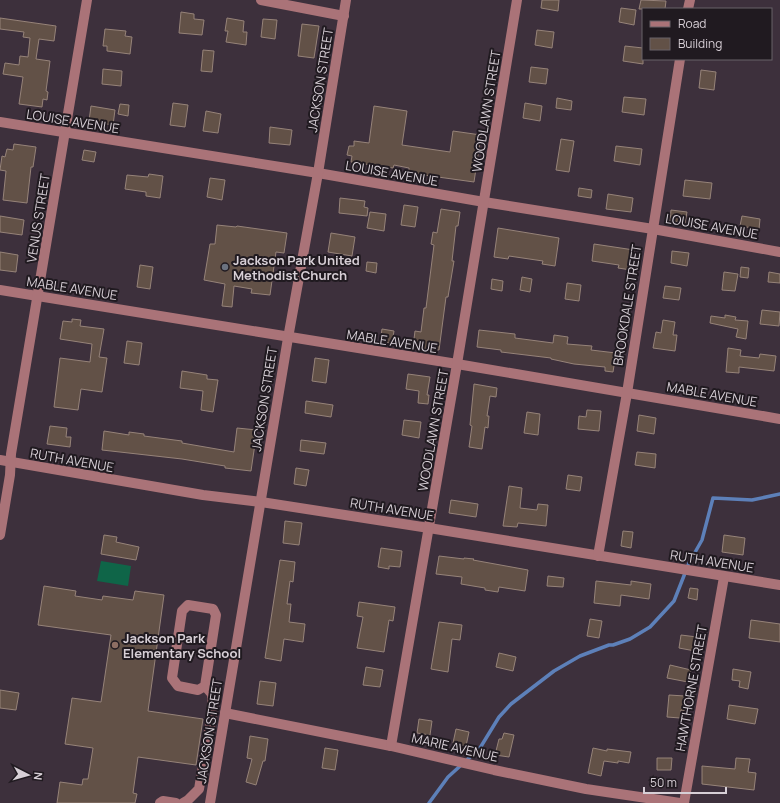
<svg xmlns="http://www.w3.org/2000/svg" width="780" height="803" viewBox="0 0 780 803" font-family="Manrope,sans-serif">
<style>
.green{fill:#0f6548}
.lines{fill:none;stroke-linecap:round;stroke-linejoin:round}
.stream{stroke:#5d80b9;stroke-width:3.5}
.building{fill:#625147;stroke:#968379}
.minor{stroke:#aa7378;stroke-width:10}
.worship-dot{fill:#6b7280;stroke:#201a20;stroke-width:1.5}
.education-dot{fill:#8d6e63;stroke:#201a20;stroke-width:1.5}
.labels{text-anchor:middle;stroke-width:4;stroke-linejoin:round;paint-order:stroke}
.street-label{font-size:13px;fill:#d7cfd6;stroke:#201a20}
.poi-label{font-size:13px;font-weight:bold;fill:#d7cfd6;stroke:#201a20;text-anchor:start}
</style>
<rect width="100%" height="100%" fill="#3d303c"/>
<!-- green -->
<polygon class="green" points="101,561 131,566 128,586 97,581"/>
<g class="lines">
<!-- stream -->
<polyline class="stream" points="429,803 448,777 480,748 499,717 511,704 554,671 580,656 609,645 613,645 630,639 650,627 674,601 689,563 702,540 713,498 752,500 780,494"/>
</g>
<!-- building -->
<g class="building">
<polygon points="542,0 559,0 558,11 541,8"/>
<polygon points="641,0 666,1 665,9 639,9"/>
<polygon points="621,8 636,10 634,25 619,22"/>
<polygon points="181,12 194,14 194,19 204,20 202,35 179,33"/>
<polygon points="0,18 56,26 54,41 39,39 36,59 50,61 46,91 48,92 47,100 43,99 42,107 19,104 23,77 3,74 5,63 19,65 20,56 28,57 30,38 23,37 24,32 0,29"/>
<polygon points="227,18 244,21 243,32 247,32 246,45 226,42 228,31 225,31"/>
<polygon points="263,19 277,20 275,39 261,37"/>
<polygon points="302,24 319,26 314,58 298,56"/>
<polygon points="105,29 126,31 125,36 132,37 130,54 107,51 107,46 103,46"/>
<polygon points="537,30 554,32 552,48 535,45"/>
<polygon points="625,46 643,48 643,64 623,61"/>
<polygon points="203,50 214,51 212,72 201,71"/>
<polygon points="531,67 548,69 546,84 529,82"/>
<polygon points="103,69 122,71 121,86 102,84"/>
<polygon points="701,70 716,72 714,90 699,88"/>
<polygon points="624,97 646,99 644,115 622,112"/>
<polygon points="557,98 572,101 571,110 556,108"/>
<polygon points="173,103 188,105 185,127 170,125"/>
<polygon points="525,103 542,106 540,121 523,118"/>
<polygon points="120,104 129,105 128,116 118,114"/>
<polygon points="91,106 115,110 113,125 89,121"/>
<polygon points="374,106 407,111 402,145 450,152 453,131 481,135 474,182 409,173 409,168 394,165 393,168 351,162 352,156 347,155 349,146 354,146 354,141 369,143"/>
<polygon points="206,111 221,114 218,133 203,131"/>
<polygon points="270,127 292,130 290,145 269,143"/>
<polygon points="561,139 574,141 569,172 556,170"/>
<polygon points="14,144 36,147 33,167 31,167 27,203 3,200 6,171 0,170 2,156 5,157 7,149 13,150"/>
<polygon points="616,146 642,149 640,165 614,161"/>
<polygon points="84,150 96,152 94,162 82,160"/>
<polygon points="149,174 163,176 160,198 146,196 146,192 125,189 127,175 148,177"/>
<polygon points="210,178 225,180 222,200 207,197"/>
<polygon points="685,180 712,183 710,199 683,196"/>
<polygon points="579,188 592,190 591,198 578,196"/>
<polygon points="608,194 633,198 631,212 606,209"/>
<polygon points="340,198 365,201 364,207 368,208 367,216 339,213"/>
<polygon points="404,205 418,207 415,227 401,225"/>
<polygon points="441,209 460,212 458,226 456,226 452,261 454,261 448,297 446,297 439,350 413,347 415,331 421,332 424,308 426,308 434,245 431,244 433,232 437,233"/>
<polygon points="671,210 687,212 685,223 670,221"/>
<polygon points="370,212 386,214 384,231 367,228"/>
<polygon points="0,216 24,220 22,235 0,232"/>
<polygon points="742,216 760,219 759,229 740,226"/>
<polygon points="217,225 236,227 237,226 287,233 284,253 276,252 270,295 251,293 252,289 234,286 232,307 222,306 225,284 204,280 210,244 215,244"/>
<polygon points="498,228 559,238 555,266 542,264 543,261 509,256 508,259 494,257"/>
<polygon points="331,233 355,237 352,256 328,252"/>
<polygon points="594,244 634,250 631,270 618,268 619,265 592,261"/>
<polygon points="672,251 689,253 687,266 671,263"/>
<polygon points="0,252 18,255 16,272 0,270"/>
<polygon points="367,262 377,263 376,273 366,271"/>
<polygon points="140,265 153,267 150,289 137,287"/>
<polygon points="741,267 749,268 748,278 740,277"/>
<polygon points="724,272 738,274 735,291 722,290"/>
<polygon points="769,272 780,274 780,283 768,282"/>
<polygon points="522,277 532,279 530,292 520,290"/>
<polygon points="492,279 503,281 502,291 491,289"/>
<polygon points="567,283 581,285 579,301 565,299"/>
<polygon points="665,286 681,288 679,300 663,298"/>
<polygon points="762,310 780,312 779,326 760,324"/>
<polygon points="725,315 736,317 735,320 748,321 746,339 736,337 738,329 710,323 711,316 725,318"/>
<polygon points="72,319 81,320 80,326 104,329 99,357 107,358 102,392 81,389 78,410 54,407 60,358 90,362 92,344 60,339 63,321 72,322"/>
<polygon points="663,320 675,322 673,335 677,335 675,351 653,348 656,332 661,333"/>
<polygon points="382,329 394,331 392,343 380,342"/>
<polygon points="479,330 515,334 515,338 553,343 554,335 568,337 567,344 592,346 591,350 616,353 613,372 605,371 605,367 574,364 551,359 551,358 501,352 501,350 477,347"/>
<polygon points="127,341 142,343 139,365 124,363"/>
<polygon points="728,348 741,350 740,356 759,358 760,354 776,356 774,371 739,367 739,373 726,372"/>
<polygon points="315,358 329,360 326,383 312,381"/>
<polygon points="182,371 207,375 207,379 218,380 213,412 201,410 203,391 180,388"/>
<polygon points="408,374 430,377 427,395 429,395 428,404 418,403 419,391 406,389"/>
<polygon points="474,384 497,388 496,397 490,396 487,416 489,416 488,428 485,427 482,449 469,447 472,426 470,425"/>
<polygon points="306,401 333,405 331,417 305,413"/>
<polygon points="587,410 601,411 599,431 578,429 579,416 586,417"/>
<polygon points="527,412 540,414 538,435 524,433"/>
<polygon points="639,415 656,418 654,434 637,431"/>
<polygon points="404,420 421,422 419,438 402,435"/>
<polygon points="50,426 67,428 66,437 71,437 70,447 47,444"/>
<polygon points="237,428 257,430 251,471 225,468 225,466 182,459 102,450 104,431 129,435 129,432 144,434 144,436 182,441 182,443 234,452"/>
<polygon points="301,440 326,443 324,454 300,451"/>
<polygon points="637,452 656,454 655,468 635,465"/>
<polygon points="296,468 309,470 306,486 294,484"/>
<polygon points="568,475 582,477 580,491 566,489"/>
<polygon points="509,486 522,488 520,508 537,510 538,504 548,505 546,526 518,523 517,527 503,526"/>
<polygon points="451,500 478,504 476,517 449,513"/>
<polygon points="285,521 302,523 299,545 283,543"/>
<polygon points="623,531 633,532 631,548 621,546"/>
<polygon points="104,535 117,537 116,542 139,547 136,560 101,554"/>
<polygon points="724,535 745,538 743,555 722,552"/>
<polygon points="381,548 402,551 400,567 389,566 389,569 378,567"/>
<polygon points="439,556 464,559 464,558 474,559 473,560 528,570 525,591 499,587 498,592 485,590 485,588 461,584 462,577 436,574"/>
<polygon points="280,560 295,562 293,582 290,581 287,604 291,604 289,622 305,624 303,642 284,639 281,661 265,658"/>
<polygon points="548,576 564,578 563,587 547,586"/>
<polygon points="596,581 631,585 631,581 651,584 649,599 621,595 620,606 594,603"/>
<polygon points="44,586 76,591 75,596 102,600 103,596 133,600 135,591 164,595 148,711 203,719 196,765 138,757 133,793 137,794 135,803 57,803 60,782 82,785 83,779 88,779 93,748 65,744 72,698 101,702 111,635 38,625"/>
<polygon points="690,588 698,589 697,600 688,598"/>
<polygon points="359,602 395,607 393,621 389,620 384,652 357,648 363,617 357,616"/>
<polygon points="590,619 602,621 599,638 587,636"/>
<polygon points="751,620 780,624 780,642 749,638"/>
<polygon points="439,622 462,625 460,640 452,639 448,672 431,669"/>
<polygon points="681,635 697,637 695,651 679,648"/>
<polygon points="499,653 516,657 513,671 496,667"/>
<polygon points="670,665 691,670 688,682 667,678"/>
<polygon points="366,667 383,670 380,687 363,685"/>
<polygon points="733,669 751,672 748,689 739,687 740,681 732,680"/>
<polygon points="260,681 276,683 273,706 257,704"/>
<polygon points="0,690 19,693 16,710 0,708"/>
<polygon points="669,695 685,696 684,711 681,710 680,718 667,717"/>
<polygon points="729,705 758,709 755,724 727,719"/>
<polygon points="419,719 432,721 430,735 417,733"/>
<polygon points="456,729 469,732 466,746 453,743"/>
<polygon points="504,733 514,735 509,757 495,755 499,739 502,739"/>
<polygon points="250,736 268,739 265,761 263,761 256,785 246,782 252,759 247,758"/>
<polygon points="325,748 338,750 335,770 322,768"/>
<polygon points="593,748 607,751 607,749 631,752 629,763 618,761 618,763 604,761 601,776 588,773"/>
<polygon points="657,758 672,758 671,770 657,770"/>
<polygon points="736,758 750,759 748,772 756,773 754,790 702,784 702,766 735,769"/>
</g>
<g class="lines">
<!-- minor -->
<g class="minor">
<polyline points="261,0 344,16"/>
<polyline points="688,9 690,0"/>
<polyline points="0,122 318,173 484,202 653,229 780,252"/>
<polyline points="0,290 457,364 780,419"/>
<polyline points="0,460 203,495 261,502 429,528 780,585"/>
<polyline points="0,535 10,475 11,454 87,0"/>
<polyline points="598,556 627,393 680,59"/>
<polygon points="188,605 213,609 216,615 205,686 198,690 178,686 172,678 182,611"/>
<polyline points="225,713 391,746 494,770 586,789 680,803"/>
<polyline points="391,746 457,364 517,0"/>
<polyline points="160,803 163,801 176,803"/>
<polyline points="183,803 188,800 199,789 213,708 212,694 205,686"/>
<polyline points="210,803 288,338 318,173 346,0"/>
<polyline points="684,803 724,577"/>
</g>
</g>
<!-- markers -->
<circle class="worship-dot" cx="225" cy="267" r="4"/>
<circle class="education-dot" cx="115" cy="645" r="4"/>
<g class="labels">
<!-- street labels -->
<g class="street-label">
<text transform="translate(320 80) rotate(-81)" y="5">JACKSON STREET</text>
<text transform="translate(486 111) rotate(-81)" y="5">WOODLAWN STREET</text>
<text transform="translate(73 121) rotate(9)" y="5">LOUISE AVENUE</text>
<text transform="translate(392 173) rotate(10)" y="5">LOUISE AVENUE</text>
<text transform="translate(38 218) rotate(-81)" y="5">VENUS STREET</text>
<text transform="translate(712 226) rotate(10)" y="5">LOUISE AVENUE</text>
<text transform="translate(72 288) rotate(9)" y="5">MABLE AVENUE</text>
<text transform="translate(627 305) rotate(-81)" y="5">BROOKDALE STREET</text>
<text transform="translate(392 341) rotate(9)" y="5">MABLE AVENUE</text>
<text transform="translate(712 394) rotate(10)" y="5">MABLE AVENUE</text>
<text transform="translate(264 399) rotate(-81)" y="5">JACKSON STREET</text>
<text transform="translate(433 430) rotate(-80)" y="5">WOODLAWN STREET</text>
<text transform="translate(72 460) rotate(10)" y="5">RUTH AVENUE</text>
<text transform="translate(392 509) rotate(9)" y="5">RUTH AVENUE</text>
<text transform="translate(712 561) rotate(9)" y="5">RUTH AVENUE</text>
<text transform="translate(691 688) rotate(-80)" y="5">HAWTHORNE STREET</text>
<text transform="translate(209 731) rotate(-81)" y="5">JACKSON STREET</text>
<text transform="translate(455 747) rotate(13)" y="5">MARIE AVENUE</text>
</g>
<!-- poi labels -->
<g class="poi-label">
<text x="233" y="265">Jackson Park United<tspan x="233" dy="15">Methodist Church</tspan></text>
<text x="123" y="643">Jackson Park<tspan x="123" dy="15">Elementary School</tspan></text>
</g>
</g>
<!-- legend -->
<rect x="642" y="8" width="130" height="52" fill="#201a20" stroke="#696269"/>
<rect x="650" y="21" width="20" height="6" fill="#aa7378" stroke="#696269"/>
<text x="678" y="28" font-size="12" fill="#d7cfd6">Road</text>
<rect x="650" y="38" width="20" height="12" fill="#625147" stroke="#696269"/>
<text x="678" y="48" font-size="12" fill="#d7cfd6">Building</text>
<!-- north arrow -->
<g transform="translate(28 775) rotate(96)" stroke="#201a20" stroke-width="3" paint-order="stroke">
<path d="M0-3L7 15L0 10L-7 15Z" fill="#d7cfd6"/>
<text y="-6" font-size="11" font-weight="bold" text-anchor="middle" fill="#d7cfd6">N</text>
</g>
<!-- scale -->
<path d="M644 787v6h82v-6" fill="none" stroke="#d7cfd6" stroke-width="2"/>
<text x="650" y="787" font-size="12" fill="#d7cfd6" stroke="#201a20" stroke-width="3" paint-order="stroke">50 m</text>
</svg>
